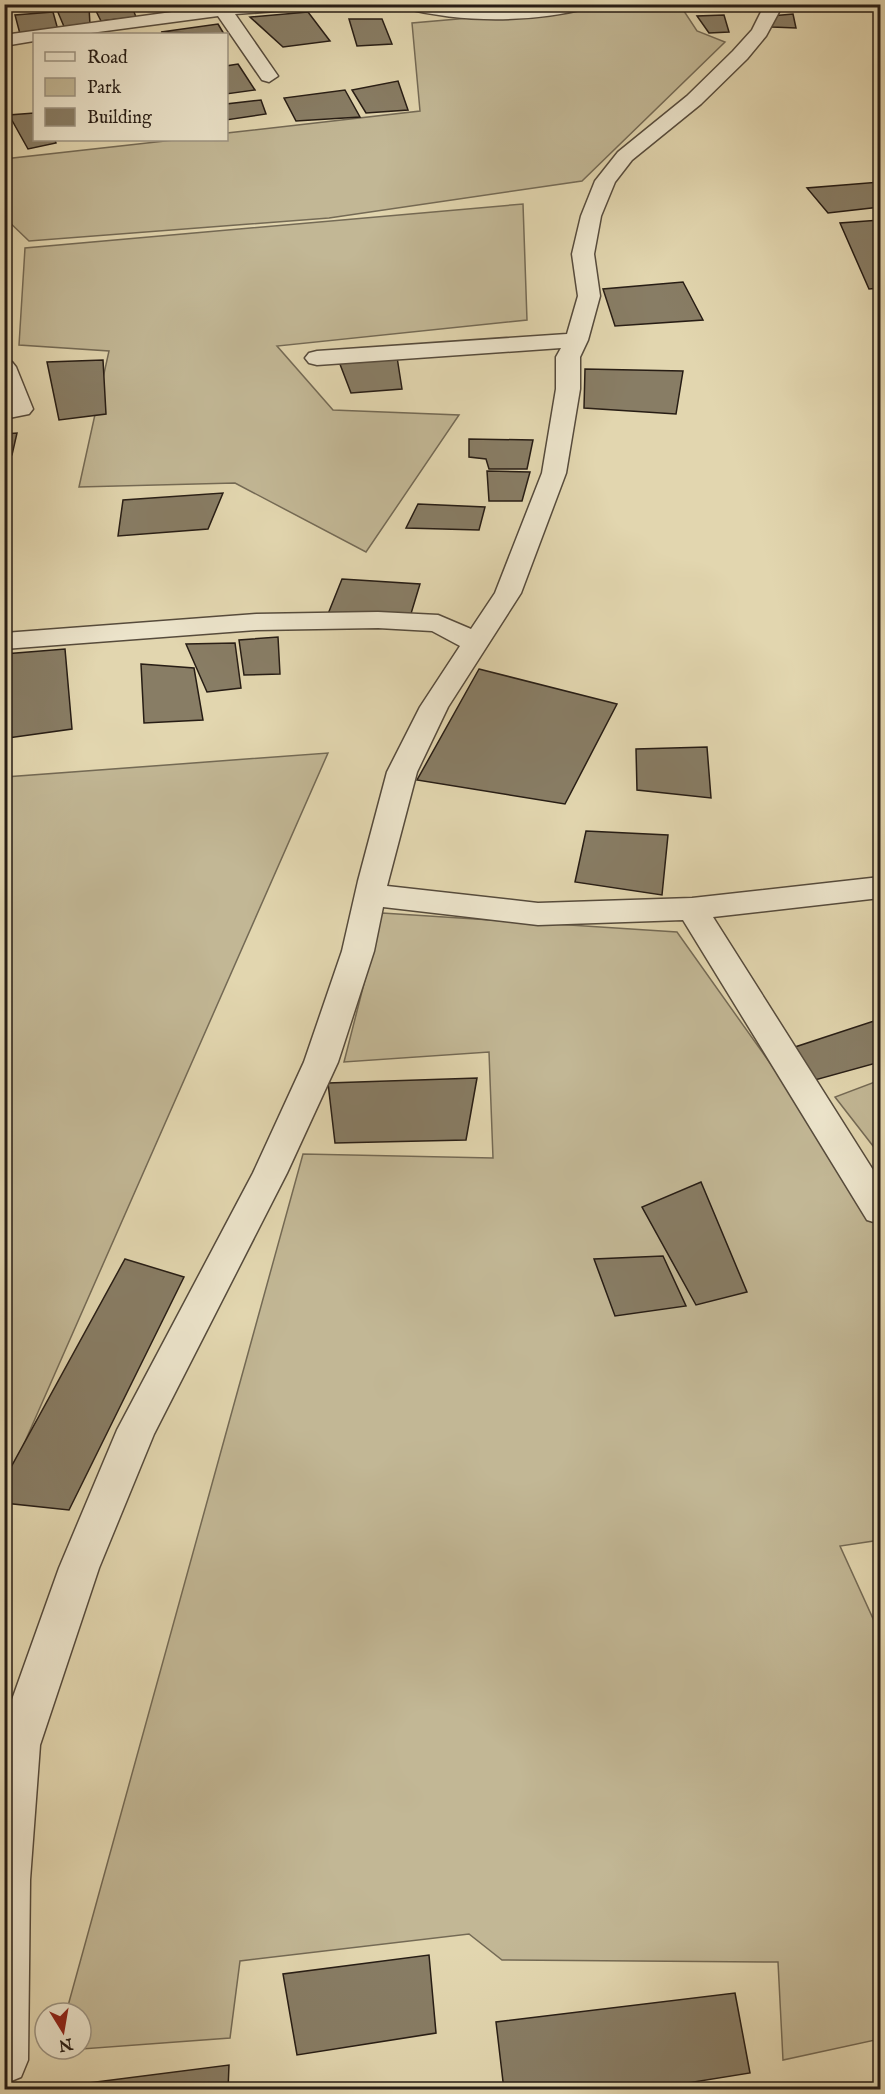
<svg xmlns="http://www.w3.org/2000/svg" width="885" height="2094" viewBox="0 0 885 2094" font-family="'IM FELL English',serif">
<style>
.green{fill:#c2b795;stroke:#746a55;stroke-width:1.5}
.building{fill:#887d65;stroke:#271d15;stroke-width:1.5}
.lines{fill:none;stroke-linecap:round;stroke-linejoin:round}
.street-casing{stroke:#564b3c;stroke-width:3}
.street{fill:#ece4cb;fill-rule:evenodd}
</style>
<rect width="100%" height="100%" fill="#e2d6af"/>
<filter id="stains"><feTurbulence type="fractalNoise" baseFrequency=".00333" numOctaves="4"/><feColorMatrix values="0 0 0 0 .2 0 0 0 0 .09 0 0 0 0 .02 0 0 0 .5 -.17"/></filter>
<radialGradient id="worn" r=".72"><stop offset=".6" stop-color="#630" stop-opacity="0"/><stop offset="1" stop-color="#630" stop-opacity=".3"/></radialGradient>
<!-- green -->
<g class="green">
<polygon points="617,5 680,5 697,31 725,42 582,181 329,218 29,241 5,218 4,159 174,140 226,140 227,133 420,111 412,23"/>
<polygon points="523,204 527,320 277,346 333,410 459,415 366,552 235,483 79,487 109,351 19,345 25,248"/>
<polygon points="328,753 5,1487 5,777"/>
<polygon points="382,913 677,932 880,1218 880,1540 840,1546 880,1634 880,2039 783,2060 778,1962 502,1960 469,1934 240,1961 230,2038 55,2051 56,2049 81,2049 81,2013 66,2013 303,1154 493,1158 489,1052 344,1062"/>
<polygon points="880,1080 880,1155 835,1097"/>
</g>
<!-- building -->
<g class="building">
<polygon points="131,4 136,17 101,21 93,5"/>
<polygon points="453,4 509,4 507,9 458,10"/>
<polygon points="89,7 90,25 65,29 57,10"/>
<polygon points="53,12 58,30 20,34 15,15"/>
<polygon points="308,12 330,41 283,47 250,17"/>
<polygon points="793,14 796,28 772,27 771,16"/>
<polygon points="724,15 729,32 709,33 697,16"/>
<polygon points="349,19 382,19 392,44 357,46"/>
<polygon points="218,24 224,34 161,32"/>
<polygon points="238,64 255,90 226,94 226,66"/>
<polygon points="398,81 408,110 366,113 352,90"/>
<polygon points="345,90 360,117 296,121 284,98"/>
<polygon points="261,100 266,114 226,120 226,104"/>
<polygon points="34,113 34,140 55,140 56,143 28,149 9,115"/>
<polygon points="880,182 880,207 828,213 807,188"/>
<polygon points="880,220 880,288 869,289 840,223"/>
<polygon points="683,282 703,320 615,326 603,289"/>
<polygon points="397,357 402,389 351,393 338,359"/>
<polygon points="103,360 106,414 59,420 47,362"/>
<polygon points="585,369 683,371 676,414 584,408"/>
<polygon points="17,433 12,455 4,457 4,434"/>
<polygon points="469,439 533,440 527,469 489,469 486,459 469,457"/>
<polygon points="487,471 530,472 522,501 489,501"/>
<polygon points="223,493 208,529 118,536 123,500"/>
<polygon points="418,504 485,507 479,530 406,528"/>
<polygon points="342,579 420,584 410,617 328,614"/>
<polygon points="278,637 280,674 244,675 239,640"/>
<polygon points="235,643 241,688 207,692 186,644"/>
<polygon points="65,649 72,729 8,738 4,733 4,654"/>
<polygon points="141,664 194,668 203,720 144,723"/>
<polygon points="479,669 617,704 565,804 417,780"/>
<polygon points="707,747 711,798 637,790 636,749"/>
<polygon points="586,831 668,835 662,895 575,882"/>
<polygon points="880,1019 880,1062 815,1080 792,1048"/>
<polygon points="477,1078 466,1140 335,1143 328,1083"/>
<polygon points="701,1182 747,1292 696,1305 642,1207"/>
<polygon points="663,1256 686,1306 615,1316 594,1259"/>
<polygon points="125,1259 184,1277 69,1510 4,1503 4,1480"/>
<polygon points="429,1955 436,2033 297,2055 283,1974"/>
<polygon points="735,1993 750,2073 644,2090 504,2090 496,2022"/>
<polygon points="229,2065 228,2090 33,2090"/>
</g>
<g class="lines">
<defs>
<g id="street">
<polygon points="313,4 304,9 235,14 278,76 269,82 262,80 218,16 83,34 34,34 34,41 4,46 4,35 223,5"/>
<path d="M400,4l96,4 96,-4 -3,4c-61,15 -126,15 -186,0z"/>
<polygon points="758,4 776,4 779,12 766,36 747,59 701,104 632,160 615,182 601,216 594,254 600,296 588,340 580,357 580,389 566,473 521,593 448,707 417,772 387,886 538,903 692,898 880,877 880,898 713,917 880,1181 880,1224 867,1220 683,920 538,925 383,907 374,951 338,1062 287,1173 154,1434 99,1568 40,1745 30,1880 28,2060 21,2077 4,2084 4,1722 59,1568 117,1430 253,1173 304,1062 342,951 358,881 387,772 420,707 460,646 432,631 378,628 256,630 4,649 4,633 256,614 378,612 438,615 471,629 495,593 542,473 556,389 556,357 561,348 317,365 309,363 305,358 309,353 317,351 567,334 578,296 572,254 581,216 595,181 618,152 687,96 733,51 752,30 761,12"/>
<polygon points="4,360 12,362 16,367 33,409 29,414 4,419 4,405 7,404 4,397"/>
</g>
</defs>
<!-- street casing -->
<use href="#street" class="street-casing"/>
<!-- street -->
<use href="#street" class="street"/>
</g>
<!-- margin -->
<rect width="885" height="2094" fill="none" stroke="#e2d6af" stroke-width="24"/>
<rect x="6" y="6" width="873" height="2082" fill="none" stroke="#271d15" stroke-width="3"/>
<rect x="12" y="12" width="861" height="2070" fill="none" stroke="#271d15" stroke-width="1.5"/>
<!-- legend -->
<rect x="33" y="33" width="195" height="108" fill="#ece4cb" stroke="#9d9482" stroke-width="1.5"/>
<rect x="45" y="52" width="30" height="9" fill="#ece4cb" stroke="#9d9482" stroke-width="1.5"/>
<text x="87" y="63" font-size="18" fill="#271d15">Road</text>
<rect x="45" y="78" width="30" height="18" fill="#c2b795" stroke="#9d9482" stroke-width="1.5"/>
<text x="87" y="93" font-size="18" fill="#271d15">Park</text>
<rect x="45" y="108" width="30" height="18" fill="#887d65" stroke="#9d9482" stroke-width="1.5"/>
<text x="87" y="123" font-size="18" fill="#271d15">Building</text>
<!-- north arrow -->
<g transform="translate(63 2031) rotate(169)"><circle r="28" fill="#ece4cb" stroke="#9d9482" stroke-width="1.5"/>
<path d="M0-4.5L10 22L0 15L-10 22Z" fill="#8f2418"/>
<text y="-9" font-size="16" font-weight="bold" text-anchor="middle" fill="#271d15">N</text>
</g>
<rect width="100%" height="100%" filter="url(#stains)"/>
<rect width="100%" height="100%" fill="url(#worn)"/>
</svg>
